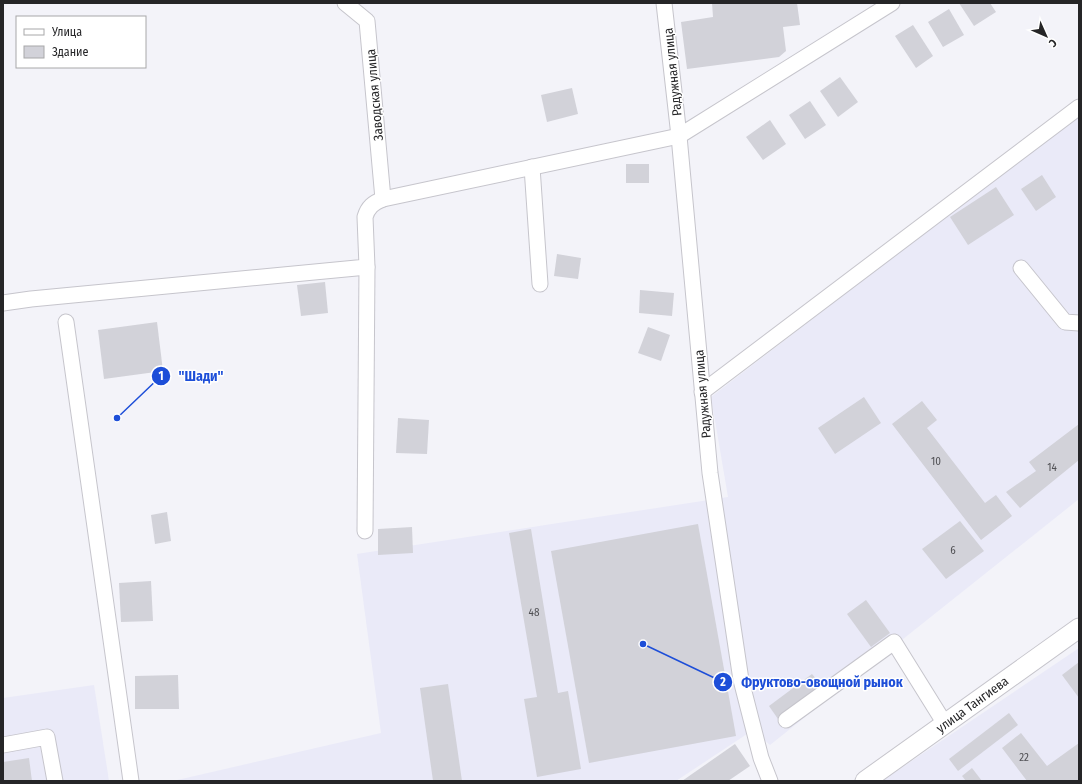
<svg xmlns="http://www.w3.org/2000/svg" width="1082" height="784" viewBox="0 0 1082 784" font-family="'Fira Sans Condensed',sans-serif">
<style>
.built{fill:#eaeaf8}
.building{fill:#d2d2d9}
.lines{fill:none;stroke-linecap:round;stroke-linejoin:round}
.minor-casing{stroke:#c6c5cc;stroke-width:17}
.major-casing{stroke:#c6c5cc;stroke-width:21}
.minor{stroke:#fff;stroke-width:15}
.major{stroke:#fff;stroke-width:19}
.labels{text-anchor:middle;stroke-width:3;stroke-linejoin:round;paint-order:stroke}
.number-label{font-size:11px;fill:#505054}
.street-label{font-size:13px;fill:#252527;stroke:#fff}
.leader{fill:none;stroke:#1d4ed8;stroke-width:1.5}
.callout-dot{fill:#1d4ed8;stroke:#fff;stroke-width:1.5}
.mark-label{font-size:12px;text-anchor:middle;font-weight:bold;fill:#fff}
.callout-label{font-size:14px;text-anchor:middle;font-weight:bold;fill:#1d4ed8;stroke:#fff;stroke-width:3;stroke-linejoin:round;paint-order:stroke}
</style>
<rect width="100%" height="100%" fill="#f3f3f9"/>
<!-- built -->
<g class="built">
<polygon points="1079,114 1079,499 770,745 753,730 676,781 173,781 381,733 357,554 728,497 711,397"/>
<polygon points="1079,648 1079,781 882,781"/>
<polygon points="94,685 109,781 3,781 3,698"/>
</g>
<!-- building -->
<g class="building">
<polygon points="712,3 797,3 800,25 783,27 786,51 779,57 687,69 681,22 713,17"/>
<polygon points="959,3 990,3 996,12 974,26"/>
<polygon points="949,9 964,35 943,47 928,22"/>
<polygon points="913,25 933,56 916,68 895,36"/>
<polygon points="840,77 858,102 838,117 820,91"/>
<polygon points="572,88 578,114 547,122 541,95"/>
<polygon points="810,101 826,125 805,139 789,115"/>
<polygon points="770,120 786,144 763,160 746,137"/>
<rect x="626" y="164" width="23" height="19"/>
<polygon points="1042,175 1056,197 1036,211 1021,189"/>
<polygon points="996,187 1014,215 968,245 950,217"/>
<polygon points="557,254 581,258 578,279 554,276"/>
<polygon points="325,282 328,313 301,316 297,285"/>
<polygon points="640,290 674,293 672,316 639,313"/>
<polygon points="157,322 163,371 104,379 98,330"/>
<polygon points="648,327 670,335 661,361 638,353"/>
<polygon points="864,397 881,423 835,454 818,428"/>
<polygon points="922,401 937,420 927,428 985,503 996,495 1012,516 981,540 892,424"/>
<polygon points="398,418 429,420 427,454 396,453"/>
<polygon points="1079,424 1079,460 1020,508 1006,492 1036,471 1029,462"/>
<polygon points="167,512 171,541 155,544 151,515"/>
<polygon points="960,521 984,551 946,579 922,549"/>
<polygon points="698,524 736,736 589,763 551,551"/>
<polygon points="412,527 413,553 378,555 378,529"/>
<polygon points="531,529 558,693 568,691 581,769 537,777 524,699 537,697 509,533"/>
<polygon points="151,581 153,621 121,622 119,583"/>
<polygon points="866,600 890,633 871,647 847,614"/>
<polygon points="1079,662 1079,698 1062,675"/>
<polygon points="812,674 822,686 778,719 769,706"/>
<polygon points="178,675 179,709 135,709 135,676"/>
<polygon points="448,684 462,781 433,781 420,688"/>
<polygon points="1009,713 1018,725 958,771 949,759"/>
<polygon points="1021,733 1047,766 1079,743 1079,781 1027,781 1002,748"/>
<polygon points="735,744 750,766 728,781 682,781"/>
<polygon points="29,758 32,781 3,781 3,762"/>
<polygon points="972,768 982,781 966,781 962,776"/>
</g>
<g class="lines">
<defs>
<g id="minor">
<polyline points="345,3 367,21 383,199"/>
<polyline points="664,3 679,136 710,473 741,680 761,758 770,781"/>
<polyline points="532,167 540,284"/>
<polyline points="1021,268 1065,322 1079,323"/>
<path d="M3,303l28,-4 336,-32 -2,-50c3,-10 8,-14 18,-18l296,-63 213,-133"/>
<polyline points="66,322 131,781"/>
<polyline points="702,392 1079,107"/>
<polyline points="365,531 367,267"/>
<polyline points="786,720 894,642 945,724"/>
<polyline points="3,745 47,737 55,781"/>
</g>
<polyline id="major" points="865,781 1079,628"/>
</defs>
<!-- minor casing -->
<use href="#minor" class="minor-casing"/>
<!-- major casing -->
<use href="#major" class="major-casing"/>
<!-- minor -->
<use href="#minor" class="minor"/>
<!-- major -->
<use href="#major" class="major"/>
</g>
<g class="labels">
<!-- number labels -->
<g class="number-label">
<text x="936" y="465">10</text>
<text x="1052" y="471">14</text>
<text x="953" y="554">6</text>
<text x="534" y="616">48</text>
<text x="1024" y="761">22</text>
</g>
<!-- street labels -->
<g class="street-label">
<text transform="translate(672 72) rotate(-96)" y="5">Радужная улица</text>
<text transform="translate(374 95) rotate(-95)" y="5">Заводская улица</text>
<text transform="translate(702 394) rotate(-95)" y="5">Радужная улица</text>
<text transform="translate(972 704) rotate(-36)" y="5">улица Тангиева</text>
</g>
</g>
<!-- callouts -->
<path class="leader" d="M117 418L161 376M643 644L723 682"/>
<g class="callout-dot">
<circle cx="117" cy="418" r="4"/>
<circle cx="643" cy="644" r="4"/>
<circle cx="161" cy="376" r="10"/>
<circle cx="723" cy="682" r="10"/>
</g>
<g class="mark-label">
<text x="161" y="380">1</text>
<text x="723" y="686">2</text>
</g>
<g class="callout-label">
<text x="201" y="381">"Шади"</text>
<text x="822" y="687">Фруктово-овощной рынок</text>
</g>
<!-- border -->
<rect width="1082" height="784" fill="none" stroke="#252527" stroke-width="8"/>
<!-- legend -->
<rect x="16" y="16" width="130" height="52" fill="#ffffff" stroke="#a8a8a9"/>
<rect x="24" y="29" width="20" height="6" fill="#ffffff" stroke="#a8a8a9"/>
<text x="52" y="36" font-size="12" fill="#252527">Улица</text>
<rect x="24" y="46" width="20" height="12" fill="#d2d2d9" stroke="#a8a8a9"/>
<text x="52" y="56" font-size="12" fill="#252527">Здание</text>
<!-- north arrow -->
<g transform="translate(1046 36) rotate(135)" stroke="#ffffff" stroke-width="3" paint-order="stroke">
<path d="M0-3L7 15L0 10L-7 15Z" fill="#252527"/>
<text y="-6" font-size="11" font-weight="bold" text-anchor="middle" fill="#252527">С</text>
</g>
</svg>
